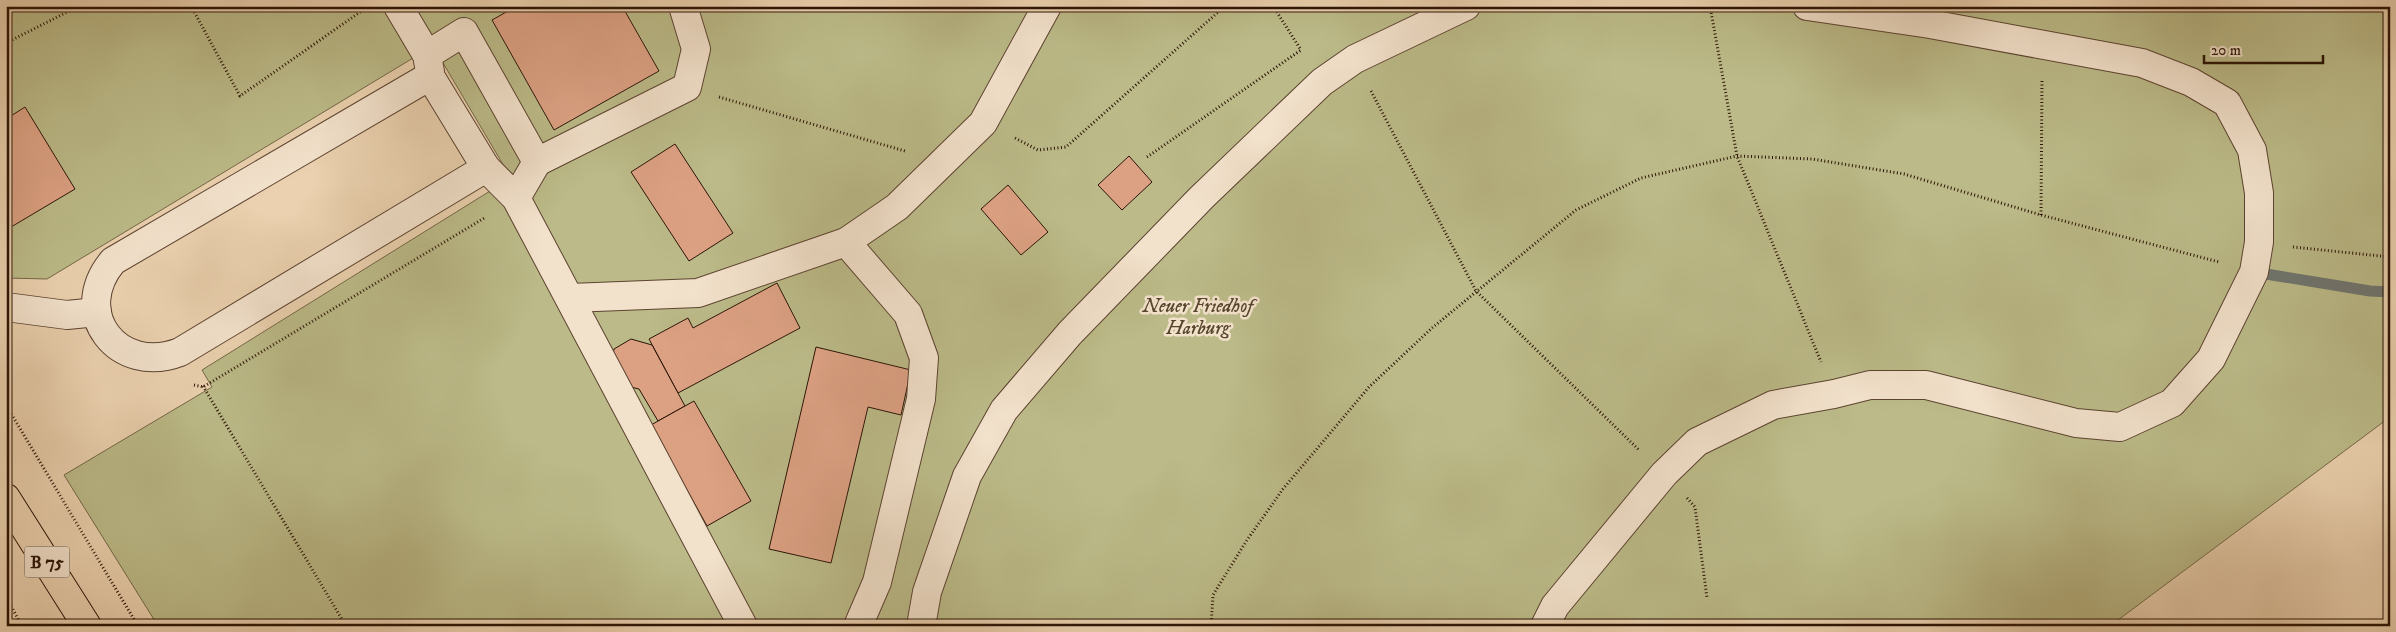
<svg xmlns="http://www.w3.org/2000/svg" width="2396" height="632" viewBox="0 0 2396 632" font-family="'IM FELL DW Pica',serif">
<style>
.green{fill:#bbba88;stroke:#746747}
.lines{fill:none;stroke-linecap:round;stroke-linejoin:round}
.stream{stroke:#6f756f;stroke-width:11}
.building{fill:#dca183;stroke:#2c1406}
.minor-casing{stroke:#5c4330;stroke-width:30}
.major-casing{stroke:#2c1406;stroke-width:30}
.path{stroke:#2c1406;stroke-width:3;stroke-dasharray:1 2.5;stroke-linecap:butt}
.minor{stroke:#f2e1cb;stroke-width:28}
.major{stroke:#ebd1af;stroke-width:28}
.labels{text-anchor:middle;stroke-width:5;stroke-linejoin:round;paint-order:stroke}
.shield{fill:#f2e1cb;stroke:#675241;stroke-width:1}
.shield-label{font-size:18px;font-weight:bold;fill:#2c1406}
.park-label{font-size:19px;font-style:italic;fill:#57462d;stroke:#f2e1cb}
</style>
<rect width="100%" height="100%" fill="#ebd1af"/>
<filter id="stains"><feTurbulence type="fractalNoise" baseFrequency=".004" numOctaves="4"/><feColorMatrix values="0 0 0 0 .2 0 0 0 0 .09 0 0 0 0 .02 0 0 0 .5 -.17"/></filter>
<radialGradient id="worn" r=".72"><stop offset=".6" stop-color="#630" stop-opacity="0"/><stop offset="1" stop-color="#630" stop-opacity=".3"/></radialGradient>
<!-- green -->
<polygon class="green" points="6,6 2390,6 2390,417 2110,626 158,626 64,475 212,387 202,370 511,178 433,46 47,279 6,278"/>
<g class="lines">
<!-- stream -->
<polyline class="stream" points="2254,272 2370,291 2390,292"/>
</g>
<!-- building -->
<g class="building">
<polygon points="517,6 622,6 659,71 554,130 492,20"/>
<polygon points="25,107 75,189 6,230 6,172 8,170 6,167 6,119"/>
<polygon points="675,144 733,233 689,261 631,172"/>
<polygon points="1129,156 1152,182 1122,210 1098,185"/>
<polygon points="1008,185 1048,232 1021,255 981,209"/>
<polygon points="777,283 800,328 678,393 649,339 688,318 693,328"/>
<polygon points="631,339 652,345 685,406 658,421 639,389 618,384 610,369 614,349"/>
<polygon points="816,347 911,370 901,415 868,407 831,563 769,549"/>
<polygon points="694,401 751,501 707,526 651,425"/>
</g>
<g class="lines">
<defs>
<g id="minor">
<polyline points="398,6 427,55 430,72"/>
<polyline points="427,55 464,32 537,162 516,198"/>
<path d="M430,76l56,92 -306,184c-62,24 -111,-39 -67,-91z"/>
<polyline points="537,162 687,87 696,49 683,6"/>
<polyline points="486,168 516,198 743,626"/>
<polyline points="846,242 908,314 924,358 921,399 877,582 858,626"/>
<polyline points="570,298 698,293 846,242 897,207 983,123 1047,6"/>
<polyline points="6,307 67,315 97,312"/>
<polyline points="921,626 927,592 967,476 1004,410 1070,333 1202,197 1322,82 1355,59 1466,6"/>
<polyline points="1545,626 1555,606 1664,474 1697,442 1773,405 1834,394 1870,385 1926,385 2076,423 2120,427 2172,403 2211,359 2254,272 2259,242 2259,193 2252,150 2227,103 2191,82 2142,63 1930,24 1807,6"/>
</g>
<polyline id="major" points="6,498 87,626"/>
</defs>
<!-- minor casing -->
<use href="#minor" class="minor-casing"/>
<!-- major casing -->
<use href="#major" class="major-casing"/>
<!-- path -->
<g class="path">
<polyline points="191,6 240,96 363,10"/>
<polyline points="1273,6 1301,50"/>
<polyline points="1710,6 1737,156 1821,362"/>
<polyline points="6,43 79,6"/>
<polyline points="1371,91 1476,291 1639,450"/>
<polyline points="719,97 905,151"/>
<polyline points="1015,138 1038,150 1066,147 1225,6"/>
<polyline points="1147,157 1301,50"/>
<polyline points="2041,215 2042,80"/>
<polyline points="2293,247 2390,257"/>
<polyline points="194,385 203,387 486,217"/>
<polyline points="203,386 346,626"/>
<polyline points="6,405 138,626"/>
<polyline points="1687,498 1695,507 1707,598"/>
<polyline points="6,597 22,626"/>
<polyline points="1211,626 1213,595 1247,540 1283,489 1369,387 1432,328 1576,210 1641,178 1737,156 1812,159 1904,174 2041,215 2219,262"/>
</g>
<!-- minor -->
<use href="#minor" class="minor"/>
<!-- major -->
<use href="#major" class="major"/>
</g>
<g class="labels">
<!-- shield labels -->
<rect class="shield" x="24.5" y="546.5" width="45" height="31" rx="4"/>
<g class="shield-label">
<text x="47" y="568">B 75</text>
</g>
<!-- park labels -->
<g class="park-label">
<text x="1198" y="312">Neuer Friedhof<tspan x="1198" dy="22">Harburg</tspan></text>
</g>
</g>
<!-- margin -->
<rect width="2396" height="632" fill="none" stroke="#ebd1af" stroke-width="25"/>
<rect x="8" y="8" width="2381" height="617" fill="none" stroke="#2c1406" stroke-width="2.5"/>
<rect x="12" y="12" width="2371" height="607" fill="none" stroke="#2c1406"/>
<!-- scale -->
<path d="M2204 55v8h119v-8" fill="none" stroke="#2c1406" stroke-width="2.5"/>
<text x="2211" y="55" font-size="15" fill="#2c1406" stroke="#f2e1cb" stroke-width="4" paint-order="stroke">20 m</text>
<rect width="100%" height="100%" filter="url(#stains)"/>
<rect width="100%" height="100%" fill="url(#worn)"/>
</svg>
